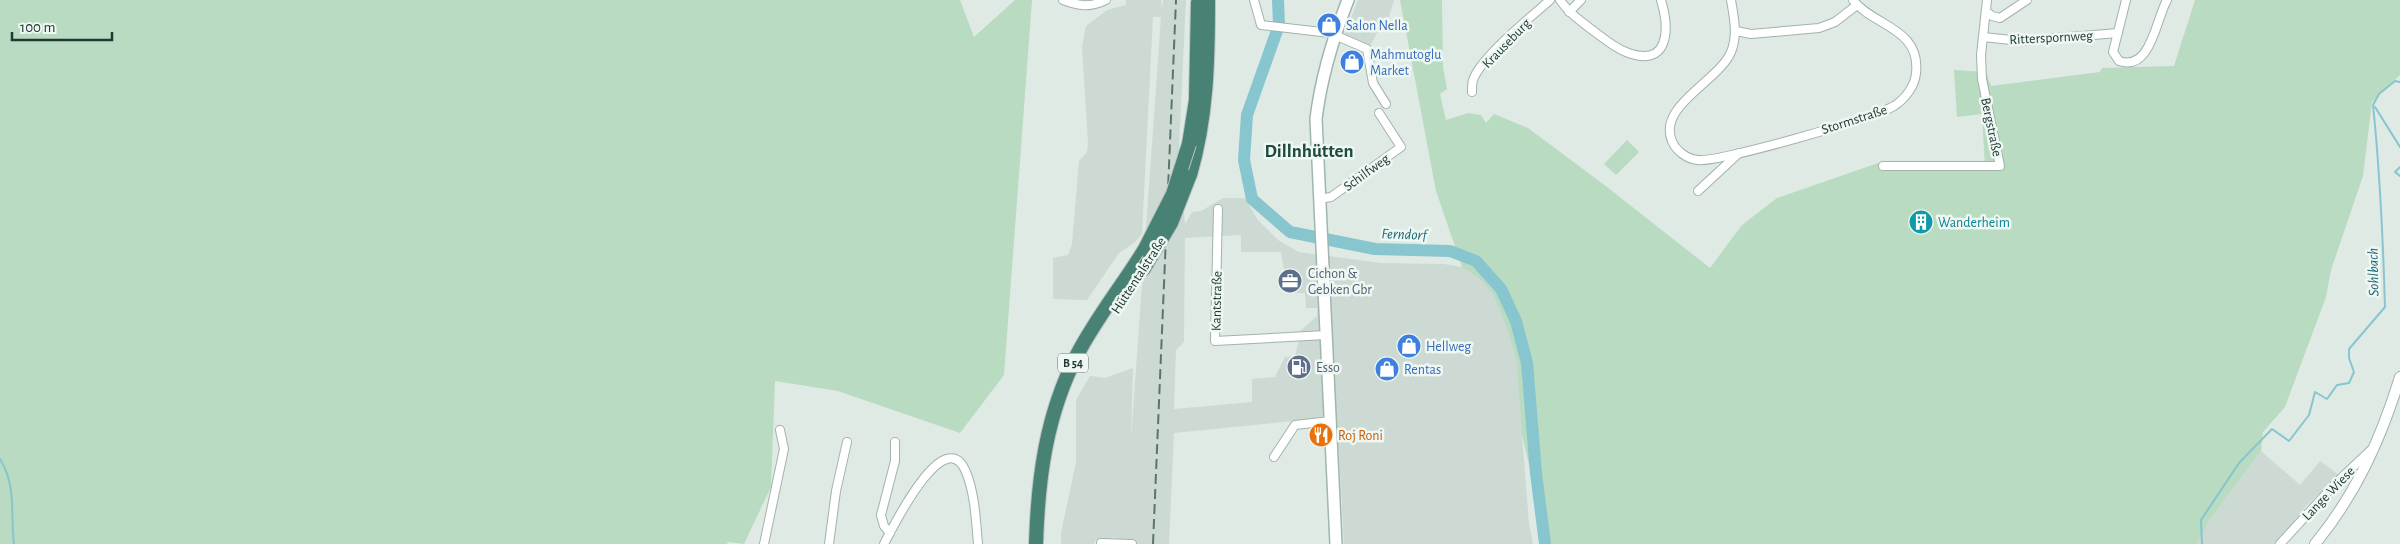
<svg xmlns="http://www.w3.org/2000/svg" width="2400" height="544" viewBox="0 0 2400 544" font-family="'Alegreya Sans',sans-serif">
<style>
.built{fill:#cddad4;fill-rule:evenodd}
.green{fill:#b8dbc1}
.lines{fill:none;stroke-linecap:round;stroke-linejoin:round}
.stream{stroke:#87c5cf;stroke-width:2}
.river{stroke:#87c5cf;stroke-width:12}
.minor-casing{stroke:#a2b2ac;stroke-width:10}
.tertiary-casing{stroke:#a2b2ac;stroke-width:12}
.secondary-casing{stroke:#9eb6ad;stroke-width:14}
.trunk-casing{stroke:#bcc4c2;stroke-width:16}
.minor{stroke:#fff;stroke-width:8}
.tertiary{stroke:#fff;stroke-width:10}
.secondary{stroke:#fff;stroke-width:11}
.trunk{stroke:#488274;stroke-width:14}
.rail{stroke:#5b756e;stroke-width:2;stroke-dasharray:10 5;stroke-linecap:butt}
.trunk-bridge-casing{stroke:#bcc4c2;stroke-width:16;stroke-linecap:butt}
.trunk-bridge{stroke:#488274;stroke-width:14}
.labels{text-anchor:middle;stroke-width:5;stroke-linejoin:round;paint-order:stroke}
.shield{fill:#eff7f3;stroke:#5e736d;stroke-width:1}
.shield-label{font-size:12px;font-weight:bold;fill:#203a33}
.shop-label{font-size:14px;fill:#366cbe;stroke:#eff7f3;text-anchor:start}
.street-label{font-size:14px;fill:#203a33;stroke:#eff7f3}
.culture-label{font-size:14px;fill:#0d838f;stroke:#eff7f3;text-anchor:start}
.service-label{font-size:14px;fill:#4e5e75;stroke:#eff7f3;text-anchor:start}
.food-label{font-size:14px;fill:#c56008;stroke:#eff7f3;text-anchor:start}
.water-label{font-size:15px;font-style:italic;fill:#1c6674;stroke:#eff7f3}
.district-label{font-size:19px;font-weight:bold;fill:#1d4b3f;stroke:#eff7f3}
</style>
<rect width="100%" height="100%" fill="#dfeae5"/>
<!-- built -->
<g class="built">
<path d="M1126,0h35l1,9 1,-9h23l-7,148 6,76 7,-12 9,-1 22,-13h22l12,21 21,21 21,12 82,11 63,1 18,3 20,13 11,14 13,32 10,32 13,165 4,21h-189l-6,-108 -15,-18 -149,15 -5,111h-47l-8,-7 -6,5 -12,-2 -2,4h-33v-11l15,-71v-62l14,-24 15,2 28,-10 -2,71 30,-422h-8l-11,217 -8,9 -15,10 -32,47 -34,-1v-41l15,-3 4,-11 7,-83 8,-9 1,-8 -6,-97 4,-21 21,-16 19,-5zM1241,235v17h40l7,41h17l1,15h11v8l-16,14 -6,26 -10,1 -10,20 -23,2v23l-78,7 2,-59 8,-8 1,-104z"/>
<polygon points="1358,0 1394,0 1389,17 1386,17 1370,46 1344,36"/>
<polygon points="2261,451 2300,485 2320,461 2339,475 2306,506 2278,544 2197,544 2209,521"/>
</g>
<!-- green -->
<g class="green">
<polygon points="0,0 960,0 974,37 1015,0 1032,0 1004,375 960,433 838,391 775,381 771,487 744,544 728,542 727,544 0,544"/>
<polygon points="1400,0 1442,0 1443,67 1447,89 1440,94 1446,120 1468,113 1481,115 1486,123 1494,114 1528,128 1607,187 1710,268 1742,225 1777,198 1881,162 1985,167 1982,114 1957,117 1954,70 1986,72 1991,86 2100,72 2102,68 2174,66 2195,0 2400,0 2400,75 2372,102 2363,176 2331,270 2326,297 2285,407 2263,432 2261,451 2209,521 2197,544 1548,544 1522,435 1516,358 1506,326 1493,294 1481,280 1462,267 1436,191"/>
<polygon points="1627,140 1639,152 1616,175 1604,164"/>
</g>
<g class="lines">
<!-- stream -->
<g class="stream">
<polyline points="2375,107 2400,147"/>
<polyline points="2400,167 2395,172 2400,176"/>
<path d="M0,459c17,27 10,55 14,85"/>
<path d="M2202,544l-1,-24 38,-57 33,-34 17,12 20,-26 6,-23 12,7 10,-14 12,-2 5,-11 -5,-14v-9l36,-42c-2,-68 -5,-135 -12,-202l6,-11 16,-13 5,1"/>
</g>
<!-- river -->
<polyline class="river" points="1278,0 1279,25 1247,115 1244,160 1252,199 1290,232 1375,249 1450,251 1476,261 1501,289 1516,321 1527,363 1536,473 1545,544"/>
<defs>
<g id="minor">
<path d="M1063,0c16,6 27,8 43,0"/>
<polyline points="1254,0 1261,25 1330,33 1367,49 1373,83 1386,104"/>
<path d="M1560,0c8,12 19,20 31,29 11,8 22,18 35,23 43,17 44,-22 35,-52"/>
<path d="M1731,0c3,18 7,35 0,52 -12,29 -74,54 -59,89 4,10 15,18 26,19 19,3 176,-42 196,-54 11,-7 21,-20 22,-33 5,-45 -43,-47 -63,-73"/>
<path d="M2126,0l-13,52 6,9c32,11 37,-42 48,-61"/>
<polyline points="1986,11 1992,16 2000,18 2027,0"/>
<polyline points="1569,12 1581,0"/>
<polyline points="1736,31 1751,34 1819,28 1835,22 1857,5"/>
<polyline points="1983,37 2021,41 2118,33"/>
<path d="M1472,92c0,-4 0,-9 1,-12 8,-23 58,-63 77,-80"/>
<polyline points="1883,166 2000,166 1982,79 1981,55 1987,0"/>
<polyline points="1698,191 1739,153"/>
<polyline points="1319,199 1331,197 1401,147 1379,113"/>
<polyline points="1218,209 1215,341 1326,335"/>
<polyline points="1274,457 1295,425 1330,421"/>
<polyline points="890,533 884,526 881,515 895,461 895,442"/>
<polyline points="1101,543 1132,544"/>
<polyline points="764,544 784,449 780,430"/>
<polyline points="829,544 836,491 847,442"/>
<path d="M884,544c9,-17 61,-123 82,-72 9,22 10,49 12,72"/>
<polyline points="2280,544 2336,483 2371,450"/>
</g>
<path id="tertiary" d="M2315,544c41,-50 66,-105 85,-167"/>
<path id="secondary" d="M1336,544l-20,-425c5,-41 17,-81 32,-119"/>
<g id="trunk">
<polyline points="1189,144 1196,100 1198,3"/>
<path d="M1190,175c17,-58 18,-115 18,-175"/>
<path d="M1036,544c2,-66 10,-129 41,-189 19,-37 46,-70 68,-106"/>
</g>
</defs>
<!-- minor casing -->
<use href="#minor" class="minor-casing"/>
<!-- tertiary casing -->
<use href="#tertiary" class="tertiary-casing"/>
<!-- secondary casing -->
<use href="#secondary" class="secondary-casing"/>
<!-- trunk casing -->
<use href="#trunk" class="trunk-casing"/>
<!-- minor -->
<use href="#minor" class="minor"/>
<!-- tertiary -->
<use href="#tertiary" class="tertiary"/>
<!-- secondary -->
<use href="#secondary" class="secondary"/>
<!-- trunk -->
<use href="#trunk" class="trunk"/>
<!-- rail -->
<polyline class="rail" points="1153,544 1176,0"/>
<defs>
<g id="trunk-bridge">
<polyline points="1145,249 1173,194 1189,144"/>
<polyline points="1143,270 1171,223 1189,177"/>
</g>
</defs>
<!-- trunk-bridge casing -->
<use href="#trunk-bridge" class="trunk-bridge-casing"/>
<!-- trunk-bridge -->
<use href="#trunk-bridge" class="trunk-bridge"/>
</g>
<!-- icons -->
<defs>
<symbol id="shop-disc" viewBox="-11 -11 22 22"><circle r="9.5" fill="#3f7fe0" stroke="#eff7f3"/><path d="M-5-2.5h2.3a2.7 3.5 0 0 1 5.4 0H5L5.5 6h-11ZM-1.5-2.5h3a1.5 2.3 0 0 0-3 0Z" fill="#fff"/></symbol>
<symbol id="building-disc" viewBox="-11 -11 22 22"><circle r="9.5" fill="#0f9aa8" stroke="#eff7f3"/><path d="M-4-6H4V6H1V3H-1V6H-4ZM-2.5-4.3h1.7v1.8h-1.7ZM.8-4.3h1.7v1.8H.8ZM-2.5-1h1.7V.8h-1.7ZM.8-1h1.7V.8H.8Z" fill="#fff"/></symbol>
<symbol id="office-disc" viewBox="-11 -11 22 22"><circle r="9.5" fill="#5c6f8a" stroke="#eff7f3"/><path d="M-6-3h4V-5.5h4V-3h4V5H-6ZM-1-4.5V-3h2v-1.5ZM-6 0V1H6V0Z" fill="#fff"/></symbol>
<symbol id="fuel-disc" viewBox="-11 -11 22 22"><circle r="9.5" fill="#5c6f8a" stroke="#eff7f3"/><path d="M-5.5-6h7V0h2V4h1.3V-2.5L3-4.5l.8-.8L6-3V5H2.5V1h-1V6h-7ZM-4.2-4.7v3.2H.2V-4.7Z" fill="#fff"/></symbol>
<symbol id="restaurant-disc" viewBox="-11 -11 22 22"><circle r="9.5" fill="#e8710a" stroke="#eff7f3"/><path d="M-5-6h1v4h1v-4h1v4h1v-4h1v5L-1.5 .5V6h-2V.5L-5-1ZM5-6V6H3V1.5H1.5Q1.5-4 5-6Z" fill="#fff"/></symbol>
</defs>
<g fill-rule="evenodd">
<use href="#shop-disc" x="1315" y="11" width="28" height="28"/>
<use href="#shop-disc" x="1338" y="48" width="28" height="28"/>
<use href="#building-disc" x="1907" y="208" width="28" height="28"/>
<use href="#office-disc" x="1276" y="267" width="28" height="28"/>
<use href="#shop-disc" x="1395" y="332" width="28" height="28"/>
<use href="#fuel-disc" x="1285" y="353" width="28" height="28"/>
<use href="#shop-disc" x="1373" y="355" width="28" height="28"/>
<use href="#restaurant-disc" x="1307" y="421" width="28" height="28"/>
</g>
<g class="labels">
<!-- shield labels -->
<rect class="shield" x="1058" y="353.5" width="30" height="19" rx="4"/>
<g class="shield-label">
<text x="1073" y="367">B 54</text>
</g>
<!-- shop labels -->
<g class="shop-label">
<text x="1346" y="30">Salon Nella</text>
<text x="1370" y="59">Mahmutoglu<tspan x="1370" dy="16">Market</tspan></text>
<text x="1426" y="351">Hellweg</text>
<text x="1404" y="374">Rentas</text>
</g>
<!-- street labels -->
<g class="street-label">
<text transform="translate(2051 37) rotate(-3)" y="5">Ritterspornweg</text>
<text transform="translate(1506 43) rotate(-46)" y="5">Krauseburg</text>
<text transform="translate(1854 119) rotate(-18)" y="5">Stormstraße</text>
<text transform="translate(1992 127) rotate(78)" y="5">Bergstraße</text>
<text transform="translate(1366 172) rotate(-36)" y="5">Schilfweg</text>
<text transform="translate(1138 275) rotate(-57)" y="5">Hüttentalstraße</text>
<text transform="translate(1216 301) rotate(-89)" y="5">Kantstraße</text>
<text transform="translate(2328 493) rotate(-46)" y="5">Lange Wiese</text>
</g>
<!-- culture labels -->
<g class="culture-label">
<text x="1938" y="227">Wanderheim</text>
</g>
<!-- service labels -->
<g class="service-label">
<text x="1308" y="278">Cichon &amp;<tspan x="1308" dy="16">Gebken Gbr</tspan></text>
<text x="1316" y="372">Esso</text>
</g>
<!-- food labels -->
<g class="food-label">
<text x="1338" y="440">Roj Roni</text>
</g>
<!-- water labels -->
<g class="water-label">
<text transform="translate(1404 234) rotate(2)" y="5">Ferndorf</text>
<text transform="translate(2373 272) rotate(-91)" y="5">Sohlbach</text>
</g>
<!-- district labels -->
<g class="district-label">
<text x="1309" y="157">Dillnhütten</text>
</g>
</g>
<!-- scale -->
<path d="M12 32v8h100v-8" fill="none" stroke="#203a33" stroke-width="2.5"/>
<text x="20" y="32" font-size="15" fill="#203a33" stroke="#eff7f3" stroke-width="4" paint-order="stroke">100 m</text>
</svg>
